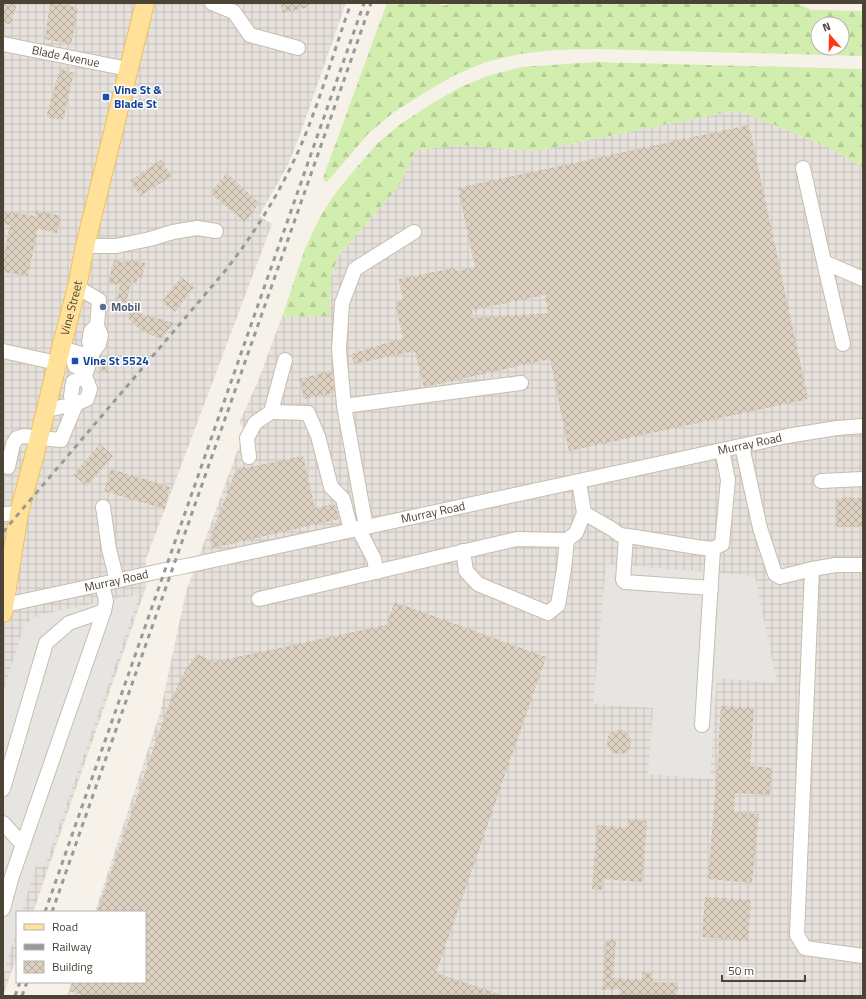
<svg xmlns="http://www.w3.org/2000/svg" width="866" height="999" viewBox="0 0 866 999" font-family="'Titillium Web',sans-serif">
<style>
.industrial{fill:url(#industrial-grid)}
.forest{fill:url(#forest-firs);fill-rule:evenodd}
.parking{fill:#e7e5e1}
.building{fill:url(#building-cross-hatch);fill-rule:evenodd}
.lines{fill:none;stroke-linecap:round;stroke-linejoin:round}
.minor-casing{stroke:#c6bdad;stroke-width:16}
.major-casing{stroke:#f0c25d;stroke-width:20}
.minor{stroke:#fff;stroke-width:14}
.major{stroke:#ffe199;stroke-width:18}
.rail{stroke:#999;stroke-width:3;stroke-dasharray:5 5;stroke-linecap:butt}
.transit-dot{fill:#1a4fb4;stroke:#fff;stroke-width:1.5}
.service-dot{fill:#5c6f8a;stroke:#fff;stroke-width:1.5}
.labels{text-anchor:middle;stroke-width:3;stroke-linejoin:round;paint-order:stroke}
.street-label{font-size:12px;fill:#4b4336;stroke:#fff}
.transit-label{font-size:12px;font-weight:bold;fill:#164399;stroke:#fff;text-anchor:start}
.service-label{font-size:12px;font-weight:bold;fill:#4e5e75;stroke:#fff;text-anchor:start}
</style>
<defs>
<pattern id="industrial-grid" width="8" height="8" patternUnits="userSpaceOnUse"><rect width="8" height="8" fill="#e6e1db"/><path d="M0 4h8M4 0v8" fill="none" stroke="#c7c2bd"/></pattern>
<pattern id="forest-firs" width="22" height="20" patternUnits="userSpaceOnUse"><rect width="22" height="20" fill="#d2eeae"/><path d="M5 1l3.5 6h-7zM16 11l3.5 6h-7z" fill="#b6cd96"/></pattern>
<pattern id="building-cross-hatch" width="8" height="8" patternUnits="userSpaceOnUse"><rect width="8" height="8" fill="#dcd1c0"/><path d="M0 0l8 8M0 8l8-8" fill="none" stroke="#b4ab9d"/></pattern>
</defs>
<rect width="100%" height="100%" fill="#f6f2e9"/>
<!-- industrial -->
<g class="industrial">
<polygon points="3,3 346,3 299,137 288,165 259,216 272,224 146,559 146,587 33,912 17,912 17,956 3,996"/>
<polygon points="738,110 828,147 863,167 863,996 67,996 72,982 145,982 145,912 95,912 160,713 186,592 245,430 239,423 258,381 282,317 330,316 331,277 338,256 399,186 416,150 464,145 535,151"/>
</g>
<!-- forest -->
<g class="forest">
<path d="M387,3h54l1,3 13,-3h341l16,7 51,1v45l-268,-7 -40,1 -35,4 -34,8 -31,13 -31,18 -30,19 -26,22 -42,49 -3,-5zM818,24h24v24h-24z"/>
<polygon points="595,62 863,69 863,167 828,147 738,110 535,151 464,145 416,150 399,186 338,256 331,277 330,316 282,317 305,249 321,215 337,191 357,167 378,143 402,123 431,104 461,87 490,75 522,67"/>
</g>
<!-- parking -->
<g class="parking">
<polygon points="606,564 755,576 777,683 717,678 710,779 648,774 653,708 593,704"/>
<polygon points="140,594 45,866 36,866 22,912 17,912 17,929 3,976 3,693 23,628 31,619 43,614"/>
</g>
<!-- building -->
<g class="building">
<polygon points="3,3 17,3 11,24 3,23"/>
<polygon points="50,3 60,3 78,8 71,44 45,39"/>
<polygon points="280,3 309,3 309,7 283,13"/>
<polygon points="60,69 74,73 63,120 46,117"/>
<path d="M749,125l59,274 -239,52 -19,-92 -126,28 -9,-36 -61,13 -3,-10 52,-16 -8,-36 8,-1 -4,-22 55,-11 4,3 17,-4 -17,-79zM545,295l3,18 -75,5 -1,-8z"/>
<polygon points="161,160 172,176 140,196 130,181"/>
<polygon points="227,173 259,203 245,222 210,193"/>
<polygon points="36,210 61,216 57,233 38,229 28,276 3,272 3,260 10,225 3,224 3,211 35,216"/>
<polygon points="126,259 145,263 142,278 138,277 136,283 131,282 125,309 115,307 120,285 108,282 114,260 125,263"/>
<polygon points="181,277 194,287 175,312 162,302"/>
<polygon points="130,310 163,320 174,323 161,339 140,330 128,318"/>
<polygon points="101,362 110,364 108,373 100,371"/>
<polygon points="331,371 333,378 334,393 304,399 299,379"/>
<polygon points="100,444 113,456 87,486 73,475"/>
<polygon points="303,456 315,508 335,504 339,519 212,548 210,538 236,470"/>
<polygon points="111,469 170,487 165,509 104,491"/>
<polygon points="852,497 852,498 863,498 863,527 836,527 836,499"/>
<polygon points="395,602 546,657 436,973 499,994 498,996 86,996 69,991 72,982 145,982 145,912 97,912 169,704 185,671 197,654 214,662 386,625"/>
<polygon points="721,706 754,708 750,766 772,768 770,795 735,793 734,812 759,814 752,883 708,879 719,748 718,748"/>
<circle cx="619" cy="742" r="12"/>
<polygon points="628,819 647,821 642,882 603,879 602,890 592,889 597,825 627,828"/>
<polygon points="705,897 751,900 748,941 702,937"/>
<polygon points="606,939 616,940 613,978 642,980 642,972 653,973 653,982 678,983 677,996 619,996 620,989 602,990"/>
</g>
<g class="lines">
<defs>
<g id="minor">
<polyline points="212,3 234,12 250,35 298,48"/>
<path id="s1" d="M3,44l125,25"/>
<polyline points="803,168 824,262 863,279"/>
<polyline points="85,246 116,246 150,239 173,232 197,228 216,231"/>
<polyline points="824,262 843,344"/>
<polyline points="61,348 92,357"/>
<polyline points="3,351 57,363"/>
<polyline points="74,352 73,360 75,366 80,362 82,354"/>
<polyline points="93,352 89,342 91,331 97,326"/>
<polyline points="285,360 271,412 308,413 318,436 331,487 343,499 351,530"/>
<polyline points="344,406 339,350 342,303 355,269 414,232"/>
<polyline points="46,410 76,404 71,396 73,382 85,376"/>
<polyline points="742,446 760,528 775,574 780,577 812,569 836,565 863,565"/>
<polyline points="249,457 247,438 255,423 271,412"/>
<polyline points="8,467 13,444 17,438 24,436 39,438 61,440 76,404 87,399 90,389 85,376 93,352 99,344 101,335 97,326 99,300 77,287"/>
<polyline points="579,481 584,513 612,529 620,535 635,537 696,547 713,549 722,544 728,480 722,450"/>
<polyline points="821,481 863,479"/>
<polyline points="103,507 109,549 117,581"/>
<polyline points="3,514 19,513"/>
<polyline points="366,527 344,406 521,383"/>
<polyline points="358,528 374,559 377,572"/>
<polyline points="626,536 623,580 625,582 711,588"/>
<polyline points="463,551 466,571 478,584 548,613 558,605 564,569 567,540"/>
<polyline points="812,569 797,935 805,948 863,956"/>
<polyline points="259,599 517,539 567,540 576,533 584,513"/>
<path id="s2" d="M5,605l97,-21 63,-14 21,-4 601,-130 50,-8 26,-2"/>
<polyline points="702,725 713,549"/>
<polyline points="3,789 46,643 69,623 104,611"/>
<polyline points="3,823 23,845"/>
<polyline points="3,909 12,876 104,611 106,601 102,584"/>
</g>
<g id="major">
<path id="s3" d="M3,613l16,-100 20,-75 22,-90 16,-61 8,-41 60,-243"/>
</g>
</defs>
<!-- minor casing -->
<use href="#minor" class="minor-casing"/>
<!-- major casing -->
<use href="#major" class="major-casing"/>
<!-- minor -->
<use href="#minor" class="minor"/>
<!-- major -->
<use href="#major" class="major"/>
<!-- rail -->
<g class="rail">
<path d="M3,532l222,-261c32,-41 59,-85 79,-133 18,-44 31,-90 47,-135"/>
<polyline points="45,912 364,3"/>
<polyline points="52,912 371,3"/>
<polyline points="15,996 20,982"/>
<polyline points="22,996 27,982"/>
</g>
</g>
<!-- markers -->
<g class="transit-dot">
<rect x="102" y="93" width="8" height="8" rx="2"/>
<rect x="71" y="357" width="8" height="8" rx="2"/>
</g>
<circle class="service-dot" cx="103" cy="307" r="4"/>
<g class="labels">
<!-- street labels -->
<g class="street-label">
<text dy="4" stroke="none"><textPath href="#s1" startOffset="64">Blade Avenue</textPath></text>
<text dy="4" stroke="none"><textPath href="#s3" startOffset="313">Vine Street</textPath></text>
<text dy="4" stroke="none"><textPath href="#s2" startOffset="762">Murray Road</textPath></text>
<text dy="4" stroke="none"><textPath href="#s2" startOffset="438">Murray Road</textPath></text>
<text dy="4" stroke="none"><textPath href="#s2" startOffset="114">Murray Road</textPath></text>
</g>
<!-- transit labels -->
<g class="transit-label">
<text x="114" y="94">Vine St &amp;<tspan x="114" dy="14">Blade St</tspan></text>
<text x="83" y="365">Vine St 5524</text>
</g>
<!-- service labels -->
<g class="service-label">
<text x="111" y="311">Mobil</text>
</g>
</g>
<!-- border -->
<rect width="866" height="999" fill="none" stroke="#4b4336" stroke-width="8"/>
<!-- legend -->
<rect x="16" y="911" width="130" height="72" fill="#ffffff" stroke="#b7b4af"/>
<rect x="24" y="924" width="20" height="6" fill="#ffe199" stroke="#b7b4af"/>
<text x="52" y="931" font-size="12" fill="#4b4336">Road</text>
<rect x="24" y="944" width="20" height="6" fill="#999999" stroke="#b7b4af"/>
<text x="52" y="951" font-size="12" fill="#4b4336">Railway</text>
<rect x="24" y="961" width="20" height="12" fill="url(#building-cross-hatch)" stroke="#b7b4af"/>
<text x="52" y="971" font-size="12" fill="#4b4336">Building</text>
<!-- north arrow -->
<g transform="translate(830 36) rotate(340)"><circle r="19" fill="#ffffff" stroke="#b7b4af"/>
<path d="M0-3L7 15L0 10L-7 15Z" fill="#ff3717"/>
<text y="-6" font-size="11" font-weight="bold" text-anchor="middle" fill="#4b4336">N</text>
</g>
<!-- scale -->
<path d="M722 975v6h83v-6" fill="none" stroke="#4b4336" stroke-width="2"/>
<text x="728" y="975" font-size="12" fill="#4b4336" stroke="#ffffff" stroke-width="3" paint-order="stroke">50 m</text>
</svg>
